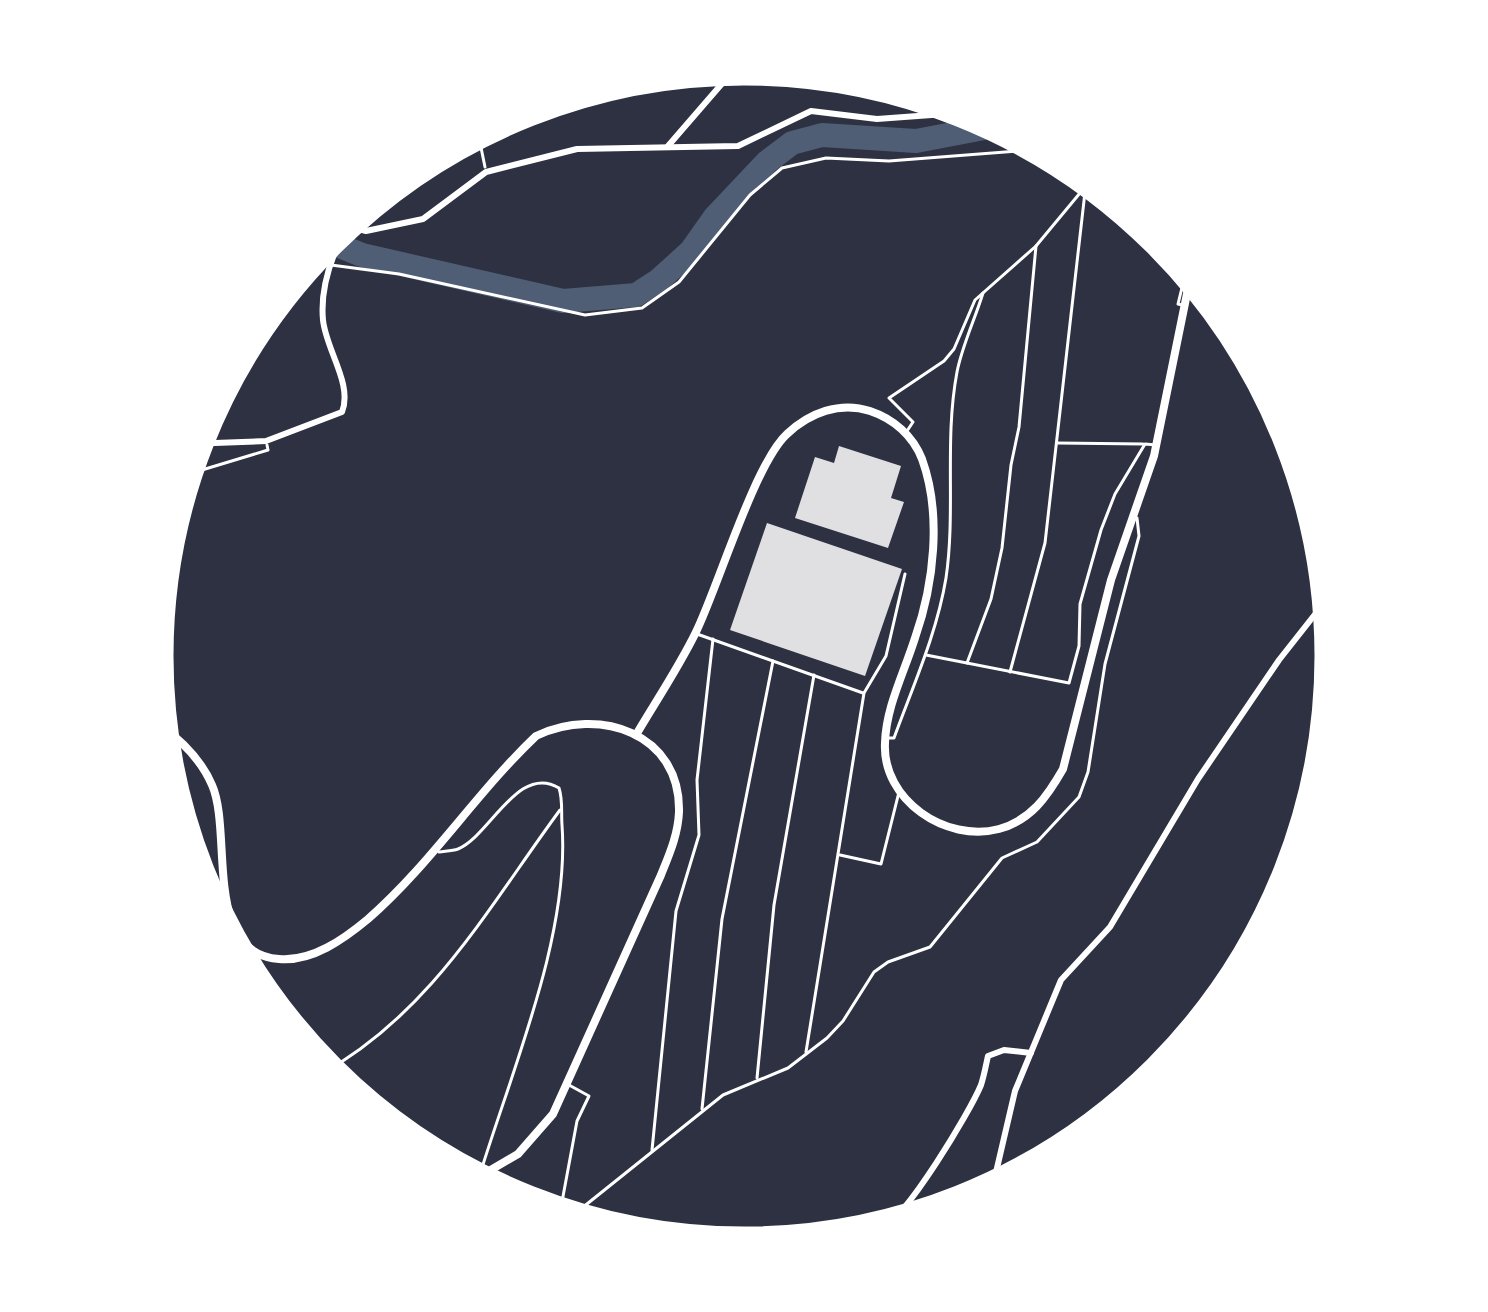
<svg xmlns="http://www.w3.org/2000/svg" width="1488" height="1312" viewBox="0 0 1488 1312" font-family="Quicksand,sans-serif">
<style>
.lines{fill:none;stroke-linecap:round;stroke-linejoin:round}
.river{stroke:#4f5d75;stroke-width:24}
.building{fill:#e0e0e3}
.service{stroke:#fff;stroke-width:3}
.minor{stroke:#fff;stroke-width:6}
.tertiary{stroke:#fff;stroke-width:8}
.rim{fill:none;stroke:#fff;stroke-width:15}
</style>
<rect width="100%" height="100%" fill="#2d3142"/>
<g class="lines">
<!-- river -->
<polyline class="river" points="317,237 362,255 563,301 636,295 659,280 691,251 715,217 767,162 792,143 822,135 916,141 1005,124"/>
</g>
<!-- building -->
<g class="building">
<polygon points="839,446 901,466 891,498 904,502 888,548 795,518 815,457 834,463"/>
<polygon points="767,523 902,569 865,676 730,630"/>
</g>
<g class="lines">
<!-- service -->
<g class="service">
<polyline points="477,128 485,167"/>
<polyline points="331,265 399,274 585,315 642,308 679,282 750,195 782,168 826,158 889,161 1043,149"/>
<polyline points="1182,305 1178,304 1188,263"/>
<polyline points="907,431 913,422 889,398 944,361 954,349 975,300 1036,246 1080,193 1101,188"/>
<polyline points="1057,443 1143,444"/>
<polyline points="169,537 182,514 187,480 192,473 268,450 267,445"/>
<polyline points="697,634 863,693"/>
<polyline points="926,655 1069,683 1079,646 1080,604 1101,530 1115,494 1145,444 1156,445"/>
<polyline points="967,663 991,599 1002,548 1011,465 1019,427 1036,246"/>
<polyline points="1010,672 1045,543 1085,192"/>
<path d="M886,738h8c19,-52 43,-105 52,-160 10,-68 -2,-137 11,-206 5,-26 18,-53 26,-79"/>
<path d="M439,852c7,-1 13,-1 19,-3 32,-13 60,-86 101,-61 4,12 2,24 3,37 8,109 -49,242 -81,346"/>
<polyline points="840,855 881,864 899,792"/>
<polyline points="806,1052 864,693 886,656 905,574"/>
<path d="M318,1076c113,-62 169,-167 242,-266"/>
<polyline points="757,1078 774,905 814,675"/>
<polyline points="702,1109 722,919 773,661"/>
<polyline points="652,1150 676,911 699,835 697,780 713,639"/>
<polyline points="559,1218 577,1121 589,1096 569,1085"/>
<polyline points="567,1220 723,1095 788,1068 827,1038 843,1021 874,972 888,962 930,947 1002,858 1037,842 1079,797 1088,772 1105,664 1139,536 1137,518"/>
</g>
<!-- minor -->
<g class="minor">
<polyline points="668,146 745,57"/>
<polyline points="335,222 366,231 423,219 486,172 577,149 738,146 811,111 877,119 986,111"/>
<path d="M187,444l79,-3 76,-29c11,-28 -16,-62 -19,-92 -3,-31 9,-65 23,-92"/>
<polyline points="990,1198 1015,1091 1061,980 1110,927 1198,779 1279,660 1331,594"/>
<path d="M882,1228c24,-10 88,-116 99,-143 3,-9 5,-20 7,-29l16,-6 27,3"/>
</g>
<!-- tertiary -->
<g class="tertiary">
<path d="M159,724c22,16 42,35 53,61 21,47 -10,169 67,174 33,3 65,-20 89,-40 63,-55 108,-126 168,-183 63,-30 145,-3 143,76 -1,23 -10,43 -18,63l-108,239 -35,40 -46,27"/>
<path d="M636,735c20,-34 43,-68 60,-103 22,-45 59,-169 91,-198 22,-21 53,-33 83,-23 24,8 43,25 52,48 20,55 12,125 -7,179 -11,35 -29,69 -30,105 -3,57 61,100 114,86 32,-9 48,-32 64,-60l48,-189 43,-124 38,-187"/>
</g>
</g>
<!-- crop -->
<path d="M0 0H1488V1312H0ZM166 656a578 578 0 1 1 1156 0a578 578 0 1 1-1156 0Z" fill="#fff" fill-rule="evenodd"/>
<path class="rim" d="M166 656a578 578 0 1 1 1156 0a578 578 0 1 1-1156 0Z"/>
</svg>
